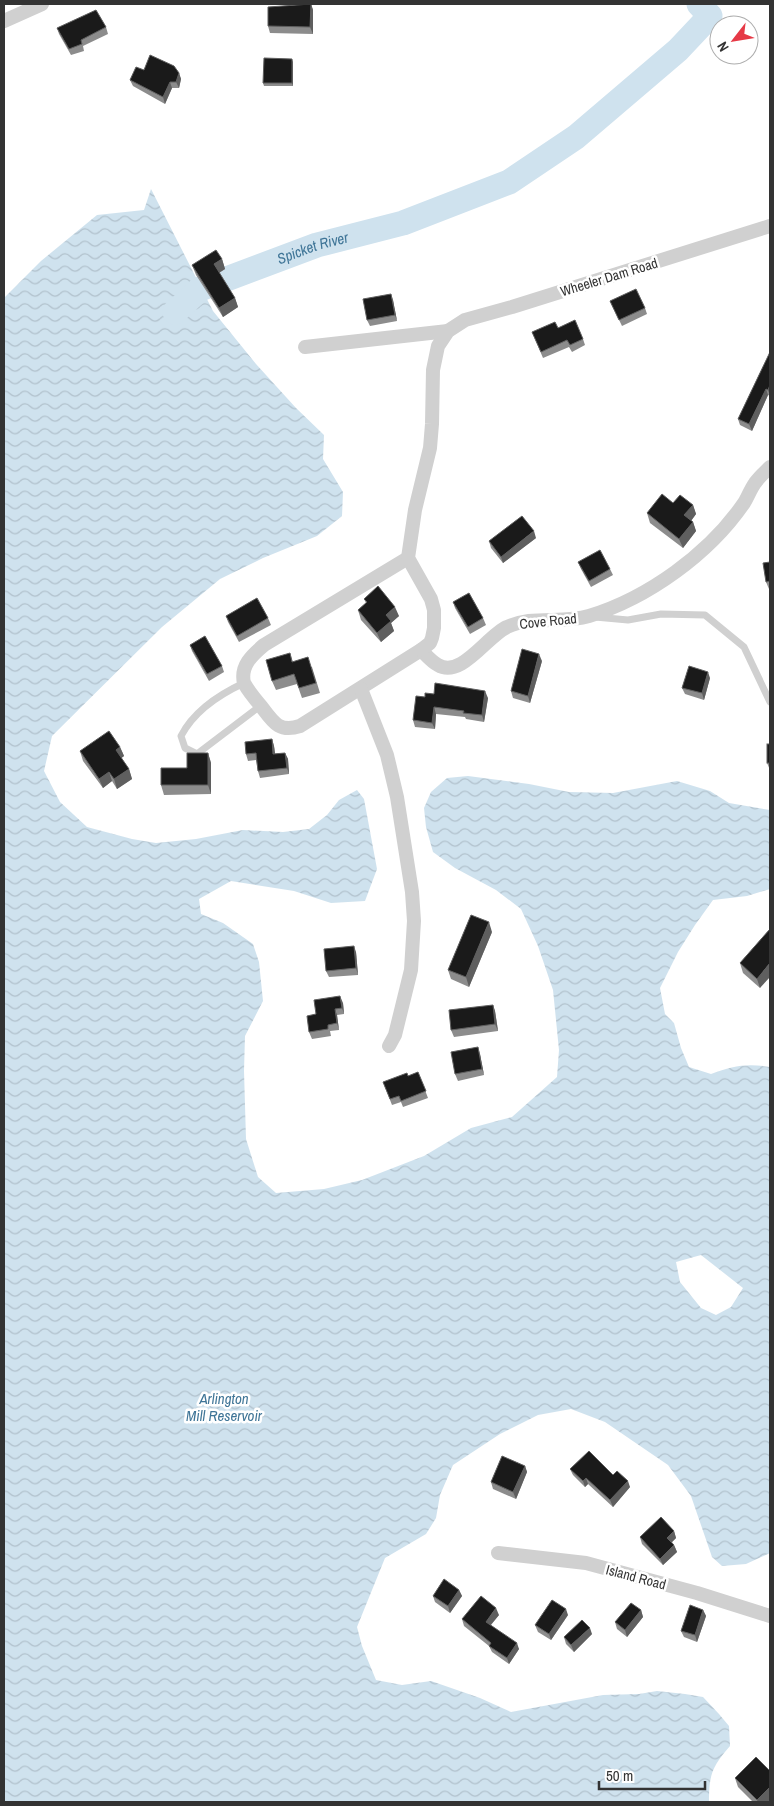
<svg xmlns="http://www.w3.org/2000/svg" width="774" height="1806" viewBox="0 0 774 1806" font-family="'Archivo Narrow',sans-serif">
<style>
.water{fill:url(#water-waves);fill-rule:evenodd}
.lines{fill:none;stroke-linecap:round;stroke-linejoin:round}
.river{stroke:#cfe2ee;stroke-width:25}
.lane{stroke:#d0d0d0;stroke-width:7}
.street{stroke:#d0d0d0;stroke-width:14}
.wall{fill:#8c8c8c}
.shaded-wall{fill:#5f5f5f}
.building{fill:#1a1a1a;stroke:#5f5f5f}
.labels{text-anchor:middle;stroke-width:5;stroke-linejoin:round;paint-order:stroke}
.street-label{font-size:14px;fill:#333;stroke:#fff}
.water-label{font-size:15px;font-style:italic;fill:#3f7597;stroke:#fff}
</style>
<defs>
<pattern id="water-waves" width="16" height="10" patternUnits="userSpaceOnUse" patternTransform="scale(1.25)"><rect width="16" height="10" fill="#cfe2ee"/><path d="M0 5q4-4 8 0t8 0" fill="none" stroke="#b2c2cd"/></pattern>
</defs>
<rect width="100%" height="100%" fill="#fff"/>
<!-- water -->
<path class="water" d="M151,189l62,122 43,53 40,44 28,27 -1,24 20,33 -1,24 -25,20 -54,22 -43,21 -58,48 -110,109 -8,35 16,31 27,25 45,12 24,4 40,-4 47,-9 40,2 26,-3 18,-14 12,-15 18,-10 7,9 13,70 -12,32 -34,2 -37,-12 -63,-10 -32,18 2,15 22,9 30,21 6,18 4,39 -18,35 -1,35 2,68 12,38 18,16 48,-4 38,-9 62,-24 47,-28 41,-11 45,-40 2,-27 -6,-60 -15,-44 -17,-37 -25,-19 -41,-22 -22,-16 -7,-25 -2,-19 7,-16 16,-14 21,-2 61,8 40,8 44,1 64,-12 33,10 19,12 41,7v79l-23,7 -34,4 -18,25 -17,27 -18,36 5,26 9,9 7,25 8,19 22,7c22,-8 35,-11 59,-7v486l-24,11 -24,2 -10,-9 -21,-61 -23,-31 -63,-43 -34,-13 -33,6 -38,19 -47,31 -13,30 -4,23 -10,16 -41,24 -28,69 5,19 14,34 26,5 29,-4 49,17 31,14 92,-17 36,-1 18,-3 28,3 18,3 16,17 10,12 1,20c-18,21 -21,28 -21,56h-705v-1504l37,-37 56,-46 47,-5zM701,1255l42,33 -12,19 -15,8 -15,-7 -21,-26 -4,-20z"/>
<g class="lines">
<!-- river -->
<path class="river" id="s1" d="M175,312l25,-23 117,-44 86,-22 106,-41 67,-45 102,-87 32,-34 -11,-12"/>
<!-- lane -->
<g class="lane">
<polyline points="595,617 628,620 661,614 705,615 744,647 770,702"/>
<path d="M244,683c-26,12 -50,28 -63,53l4,12 12,6 63,-48"/>
</g>
<!-- street -->
<g class="street">
<polyline points="4,21 42,4"/>
<polyline points="305,347 448,331"/>
<path d="M408,558l-144,87c-12,10 -24,21 -20,38 5,9 11,16 17,23 12,16 18,27 39,20l121,-76c5,5 11,12 17,15 23,14 49,-29 69,-38 25,-12 55,-3 82,-11 59,-18 120,-62 155,-113 4,-6 6,-13 11,-20 4,-6 10,-11 15,-16"/>
<polyline points="421,650 430,643 432,638 434,628 434,610 431,599 408,558 415,510 430,448 432,424 433,370 438,346 448,331 465,320 512,307 770,226"/>
<polyline points="361,689 387,755 397,797 412,892 414,921 411,970 395,1035 389,1046"/>
<polyline points="498,1553 586,1563 697,1593 770,1616"/>
</g>
</g>
<!-- wall -->
<g class="wall">
<polygon points="311,4 313,10 313,34 270,33 268,26"/>
<polygon points="106,27 108,34 83,46 84,51 71,55 59,34 57,28"/>
<polygon points="293,62 293,86 264,86 263,83"/>
<polygon points="144,70 179,73 181,79 179,88 172,88 165,104 133,86 130,80"/>
<polygon points="222,259 225,269 219,273 235,298 238,307 223,317 196,275 192,265"/>
<polygon points="393,300 397,321 370,326 367,320"/>
<polygon points="610,301 645,308 647,314 622,326"/>
<polygon points="558,328 583,339 585,345 572,352 569,347 543,358 532,332"/>
<polygon points="770,352 770,396 768,395 752,431 740,425 738,419"/>
<polygon points="673,503 693,505 696,514 691,521 693,522 696,531 683,548 650,523 647,513"/>
<polygon points="536,538 503,563 491,548 489,541"/>
<polygon points="578,562 610,569 613,575 591,587 581,569"/>
<polygon points="770,562 770,588 769,589 766,582"/>
<polygon points="364,599 399,616 391,623 394,631 381,642 361,620 358,610 366,603"/>
<polygon points="453,602 483,618 486,625 470,634 455,608"/>
<polygon points="226,616 268,618 271,625 239,642 228,622"/>
<polygon points="190,645 222,666 224,672 209,681 192,651"/>
<polygon points="290,653 293,662 312,667 320,693 302,698 297,684 276,690 272,681"/>
<polygon points="542,661 530,703 513,698 511,691"/>
<polygon points="710,678 704,700 685,694 682,688"/>
<polygon points="434,694 488,698 484,722 466,719 465,717 436,714 435,729 415,727 413,720 425,697"/>
<polygon points="272,739 274,746 275,754 285,753 288,759 289,774 260,778 258,771 256,760 248,761 246,754"/>
<polygon points="770,744 770,770 767,763"/>
<polygon points="120,747 124,756 121,758 129,769 132,779 117,789 112,781 103,788 83,761 80,751"/>
<polygon points="208,753 211,763 211,794 164,795 161,785"/>
<polygon points="770,929 760,988 743,973 740,963"/>
<polygon points="492,932 469,987 451,979 448,970"/>
<polygon points="356,952 358,975 329,977 326,971"/>
<polygon points="343,1003 344,1014 337,1015 339,1030 330,1031 331,1036 312,1039 309,1032 316,1014"/>
<polygon points="493,1005 495,1011 498,1031 454,1037 451,1030"/>
<polygon points="480,1054 484,1075 458,1081 455,1074"/>
<polygon points="418,1072 428,1098 403,1107 401,1102 392,1105 383,1082 408,1076"/>
<polygon points="525,1466 527,1472 516,1499 493,1489 491,1482"/>
<polygon points="570,1469 613,1475 630,1487 613,1507 588,1484 585,1487 573,1475"/>
<polygon points="674,1531 676,1538 672,1542 674,1545 677,1552 663,1565 642,1544 640,1537"/>
<polygon points="459,1590 462,1596 450,1613 435,1602 433,1596"/>
<polygon points="641,1610 643,1617 627,1637 617,1629 615,1622"/>
<polygon points="703,1610 706,1616 697,1642 684,1637 681,1631"/>
<polygon points="499,1615 491,1625 519,1649 509,1664 492,1652 489,1646 464,1626 462,1619"/>
<polygon points="568,1615 551,1640 538,1632 535,1625"/>
<polygon points="592,1634 574,1652 566,1644 564,1637"/>
<polygon points="770,1771 770,1800 768,1802 753,1802 738,1787 735,1778"/>
</g>
<!-- shaded-wall -->
<g class="shaded-wall">
<polygon points="311,4 313,10 313,34 310,27"/>
<polygon points="292,59 293,62 293,86 292,83"/>
<polygon points="179,73 181,79 179,88 176,82"/>
<polygon points="170,82 172,88 165,104 163,97"/>
<polygon points="222,259 225,269 217,274 214,264"/>
<polygon points="391,294 393,300 397,321 395,315"/>
<polygon points="235,298 238,307 223,317 219,308"/>
<polygon points="770,385 770,396 768,390"/>
<polygon points="766,389 768,395 752,431 749,424"/>
<polygon points="693,505 696,514 688,525 684,515"/>
<polygon points="693,522 696,531 683,548 679,539"/>
<polygon points="534,531 536,538 503,563 501,557"/>
<polygon points="395,607 399,616 391,623 394,631 381,642 377,633 386,615"/>
<polygon points="539,654 542,661 530,703 528,696"/>
<polygon points="708,672 710,678 704,700 702,693"/>
<polygon points="485,691 488,698 484,722 482,715"/>
<polygon points="434,707 436,714 435,729 432,723"/>
<polygon points="272,739 274,746 276,760 273,754"/>
<polygon points="120,747 124,756 119,760 116,750"/>
<polygon points="208,753 211,763 211,794 208,785"/>
<polygon points="285,753 288,759 289,774 287,768"/>
<polygon points="129,769 132,779 117,789 114,779"/>
<polygon points="109,772 112,781 103,788 99,779"/>
<polygon points="489,922 492,932 469,987 466,977"/>
<polygon points="354,946 356,952 358,975 356,968"/>
<polygon points="770,963 770,977 760,988 757,979"/>
<polygon points="340,996 343,1003 344,1014 342,1008"/>
<polygon points="493,1005 495,1011 498,1031 495,1024"/>
<polygon points="335,1009 337,1015 339,1030 337,1023"/>
<polygon points="478,1047 480,1054 484,1075 482,1069"/>
<polygon points="525,1466 527,1472 516,1499 513,1492"/>
<polygon points="586,1478 588,1484 585,1487 583,1481"/>
<polygon points="628,1481 630,1487 613,1507 610,1500"/>
<polygon points="674,1531 676,1538 670,1544 667,1538"/>
<polygon points="674,1545 677,1552 663,1565 660,1559"/>
<polygon points="459,1590 462,1596 450,1613 448,1606"/>
<polygon points="496,1608 499,1615 488,1628 486,1622"/>
<polygon points="566,1609 568,1615 551,1640 549,1634"/>
<polygon points="641,1610 643,1617 627,1637 625,1630"/>
<polygon points="703,1610 706,1616 697,1642 695,1635"/>
<polygon points="590,1628 592,1634 574,1652 571,1645"/>
<polygon points="517,1643 519,1649 509,1664 507,1658"/>
<polygon points="770,1787 770,1800 768,1802 758,1802 757,1800"/>
</g>
<!-- building -->
<g class="building">
<polygon points="311,4 310,27 268,26 268,7"/>
<polygon points="96,10 106,27 81,40 82,44 69,49 57,28"/>
<polygon points="150,55 174,66 179,73 176,82 170,82 163,97 130,80 136,67 144,70"/>
<polygon points="264,58 292,59 292,83 263,83"/>
<polygon points="216,250 222,259 214,264 235,298 219,308 192,265"/>
<polygon points="636,289 645,308 619,320 610,301"/>
<polygon points="391,294 395,315 367,320 363,299"/>
<polygon points="575,320 583,339 570,345 567,340 541,352 532,332 555,322 558,328"/>
<polygon points="770,352 770,385 768,390 766,389 749,424 738,419"/>
<polygon points="662,494 673,503 680,495 693,505 684,515 693,522 679,539 647,513"/>
<polygon points="522,516 534,531 501,557 489,541"/>
<polygon points="600,550 610,569 589,581 578,562"/>
<polygon points="770,562 770,581 766,582 763,563"/>
<polygon points="378,586 395,607 386,615 391,621 377,633 358,610 367,602 364,599"/>
<polygon points="469,593 483,618 468,627 453,602"/>
<polygon points="257,598 268,618 237,636 226,616"/>
<polygon points="205,636 222,666 207,674 190,645"/>
<polygon points="522,649 539,654 528,696 511,691"/>
<polygon points="290,653 292,662 308,657 316,683 299,688 294,674 272,681 266,660"/>
<polygon points="689,666 708,672 702,693 682,688"/>
<polygon points="435,683 485,691 482,715 463,713 464,711 434,707 432,723 413,720 416,696 425,697 425,693 434,694"/>
<polygon points="109,731 120,747 116,750 129,769 114,779 109,772 99,779 80,751"/>
<polygon points="272,739 273,754 285,753 287,768 258,771 256,753 246,754 245,742"/>
<rect x="767" y="744" width="3" height="19"/>
<polygon points="187,753 208,753 208,785 161,785 161,768 187,768"/>
<polygon points="471,915 489,922 466,977 448,970"/>
<polygon points="770,929 770,963 757,979 740,963"/>
<polygon points="354,946 356,968 326,971 324,949"/>
<polygon points="340,996 342,1008 335,1009 337,1023 328,1025 328,1029 309,1032 307,1016 316,1014 314,1000"/>
<polygon points="493,1005 495,1024 451,1030 449,1010"/>
<polygon points="478,1047 482,1069 455,1074 451,1052"/>
<polygon points="418,1072 426,1091 401,1101 399,1096 390,1099 383,1082 407,1073 408,1076"/>
<polygon points="589,1451 613,1475 617,1471 628,1481 610,1500 586,1478 583,1481 570,1469"/>
<polygon points="502,1456 525,1466 513,1492 491,1482"/>
<polygon points="661,1517 674,1531 667,1538 674,1545 660,1559 640,1537"/>
<polygon points="444,1579 459,1590 448,1606 433,1596"/>
<polygon points="481,1596 496,1608 486,1622 517,1643 507,1658 489,1646 491,1643 462,1619"/>
<polygon points="552,1600 566,1609 549,1634 535,1625"/>
<polygon points="631,1603 641,1610 625,1630 615,1622"/>
<polygon points="690,1605 703,1610 695,1635 681,1631"/>
<polygon points="582,1620 590,1628 571,1645 564,1637"/>
<polygon points="756,1757 770,1771 770,1787 757,1800 735,1778"/>
</g>
<g class="labels">
<!-- street labels -->
<g class="street-label">
<text transform="translate(609 277) rotate(-17)" y="5">Wheeler Dam Road</text>
<text transform="translate(548 621) rotate(-6)" y="5">Cove Road</text>
<text transform="translate(636 1577) rotate(15)" y="5">Island Road</text>
</g>
<!-- water labels -->
<g class="water-label">
<text dy="5" stroke="none"><textPath href="#s1" startOffset="154">Spicket River</textPath></text>
<text x="224" y="1404">Arlington<tspan x="224" dy="17">Mill Reservoir</tspan></text>
</g>
</g>
<!-- border -->
<rect width="774" height="1806" fill="none" stroke="#333333" stroke-width="10"/>
<!-- north arrow -->
<g transform="translate(734 40) rotate(239)"><circle r="24" fill="#ffffff" stroke="#adadad"/>
<path d="M0-4L9 19L0 12L-9 19Z" fill="#e63946"/>
<text y="-8" font-size="14" font-weight="bold" text-anchor="middle" fill="#333333">N</text>
</g>
<!-- scale -->
<path d="M599 1781v8h106v-8" fill="none" stroke="#333333" stroke-width="2.5"/>
<text x="606" y="1781" font-size="15" fill="#333333" stroke="#ffffff" stroke-width="4" paint-order="stroke">50 m</text>
</svg>
